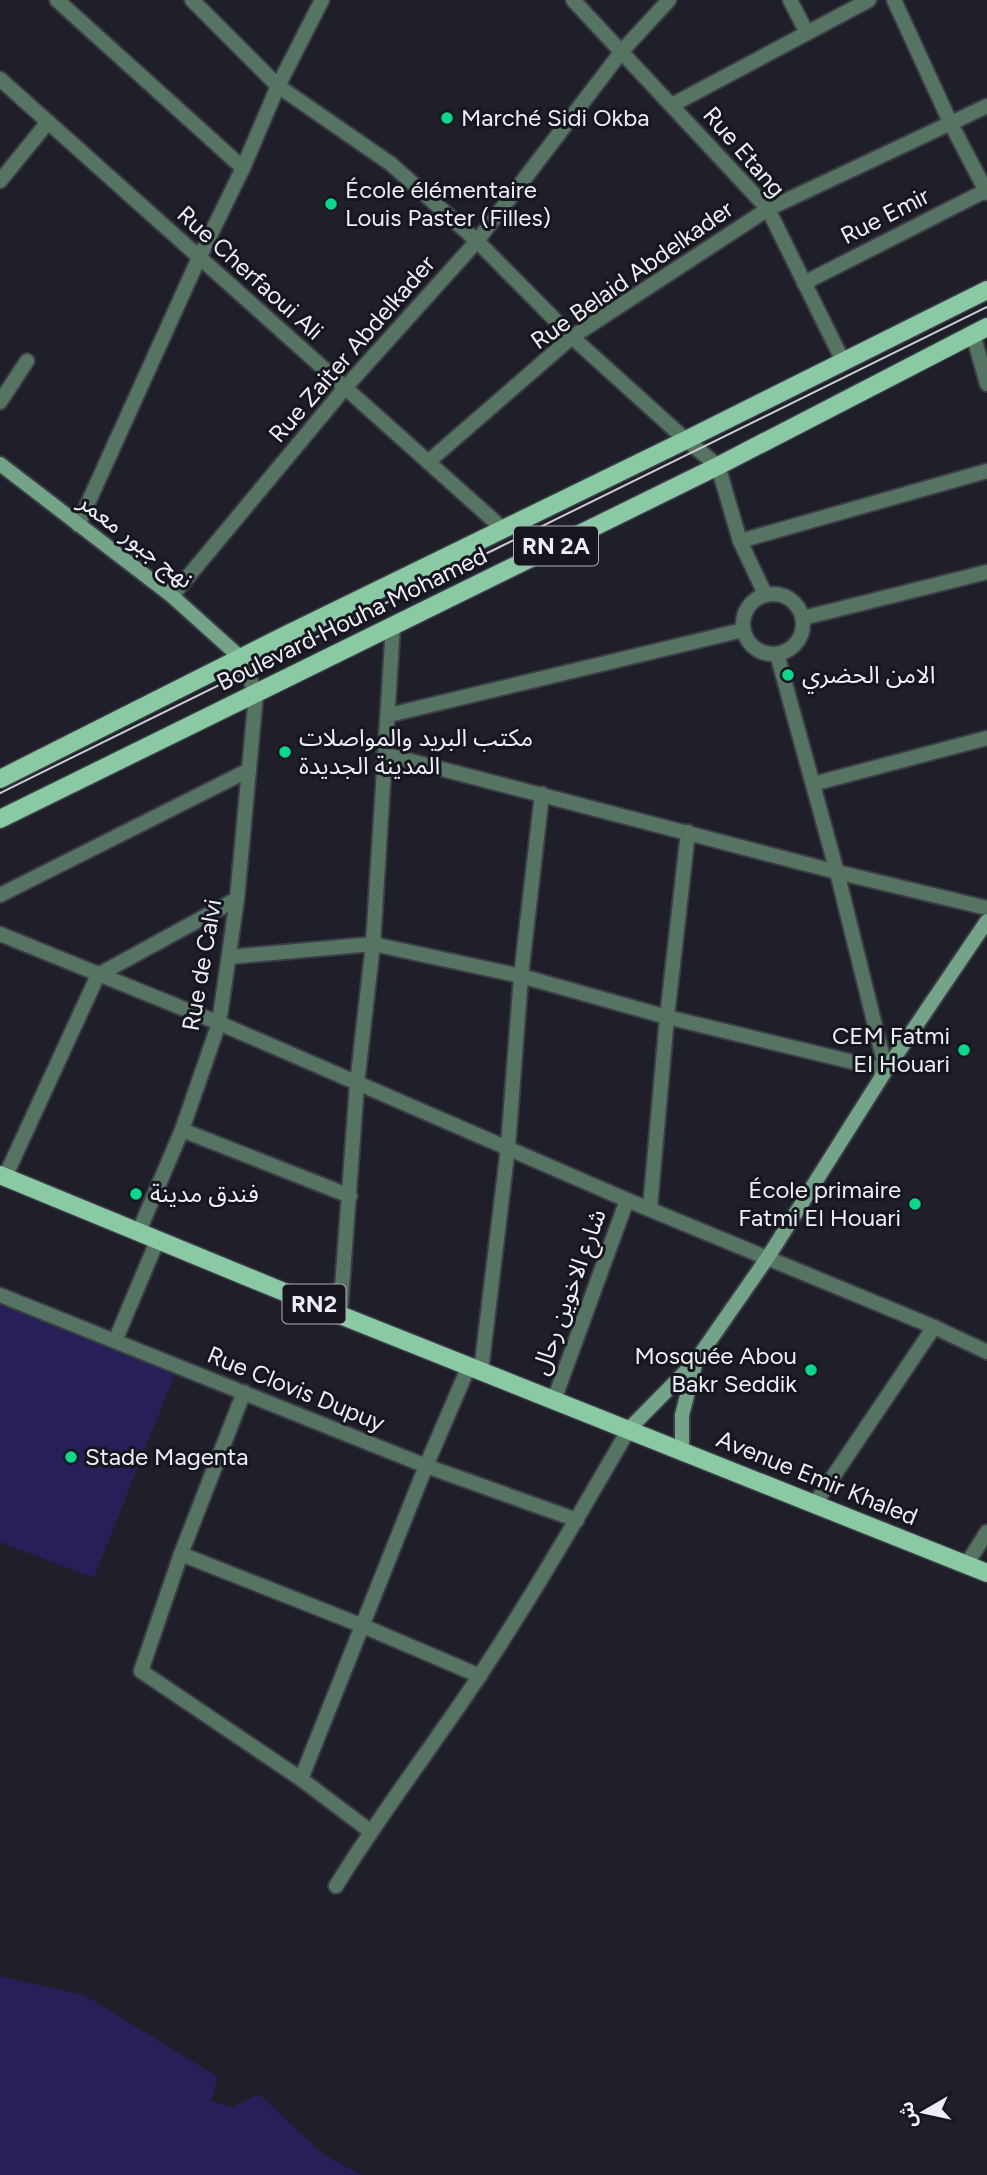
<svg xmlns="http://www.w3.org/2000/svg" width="987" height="2175" viewBox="0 0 987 2175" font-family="Figtree,'Noto Sans Arabic',sans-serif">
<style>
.green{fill:#271f57}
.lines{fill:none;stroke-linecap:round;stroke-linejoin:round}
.street-casing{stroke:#3c3c46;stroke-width:18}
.secondary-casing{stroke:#3c3c46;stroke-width:18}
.primary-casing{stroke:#3c3c46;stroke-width:21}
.street{stroke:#567462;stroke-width:14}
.secondary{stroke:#73a487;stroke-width:14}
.primary{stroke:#89caa4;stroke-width:18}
.tram{stroke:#cbcbd2;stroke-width:2}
.poi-dot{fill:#07d98b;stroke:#16161f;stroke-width:2.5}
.labels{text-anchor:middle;stroke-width:6;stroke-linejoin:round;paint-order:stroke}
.shield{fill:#16161f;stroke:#adadb5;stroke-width:2}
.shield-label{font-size:23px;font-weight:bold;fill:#eeeef5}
.poi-label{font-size:24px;fill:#eeeef5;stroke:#16161f;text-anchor:start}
.street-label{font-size:24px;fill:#eeeef5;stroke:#16161f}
</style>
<rect width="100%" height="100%" fill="#1f1f29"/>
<!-- green -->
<g class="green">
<polygon points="0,1300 176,1371 94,1578 0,1542"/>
<polygon points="0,1976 84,1995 218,2077 211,2101 232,2107 259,2094 323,2154 361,2175 0,2175"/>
</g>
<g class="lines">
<defs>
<g id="street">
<polyline points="57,0 243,168"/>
<polyline points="192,0 278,86 391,164 477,241 572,337 686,440 718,466 740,541 765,594"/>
<polyline points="573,0 768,209 843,361"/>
<polyline points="790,0 807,33"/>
<polyline points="894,0 951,124 987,193"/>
<polyline points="0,79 502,528"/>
<polyline points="672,105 869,0"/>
<polyline points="0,181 48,122"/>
<polyline points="804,283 987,190"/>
<polyline points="973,334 987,384"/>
<polyline points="0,402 27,361"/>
<polyline points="428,462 572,337 768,209 987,106"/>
<polyline points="78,525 199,258 243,168 278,86 322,0"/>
<polyline points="740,541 987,471"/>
<circle cx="773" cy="624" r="30"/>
<polyline points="172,596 344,389 477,241 622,51 669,0"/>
<polyline points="803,618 987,572"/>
<polyline points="389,715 743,630"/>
<polyline points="384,754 837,872 987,908"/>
<polyline points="813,784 987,738"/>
<polyline points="0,895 249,770"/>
<polyline points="0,934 219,1023 627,1200 934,1327 987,1352"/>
<polyline points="229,957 373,944 521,976 667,1017 886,1070 837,872 777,654"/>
<polyline points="182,1130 350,1196"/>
<polyline points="5,1177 98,975 237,899"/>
<polyline points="650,1208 667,1017 688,832"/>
<polyline points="139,1231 182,1130 219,1023 237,899 256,694 241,658"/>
<polyline points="0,1295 426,1466 577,1520"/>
<polyline points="340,1315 357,1084 373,944 393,626"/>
<polyline points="115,1341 158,1239"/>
<polyline points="481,1371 508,1147 521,976 542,794"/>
<polyline points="244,1392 181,1554 141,1671 301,1779 370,1831"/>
<polyline points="554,1400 627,1200"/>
<polyline points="814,1505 934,1327"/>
<polyline points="181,1554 363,1626 480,1676"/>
<polyline points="966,1565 987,1532"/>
<polyline points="301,1779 426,1466 469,1366"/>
<path d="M336,1886c45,-73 97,-140 144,-211 53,-80 101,-163 149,-246"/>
</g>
<g id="secondary">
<polyline points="0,464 172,596 241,658"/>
<polyline points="629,1429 695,1362 768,1257 886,1070 987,921"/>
<polyline points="682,1450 682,1415 695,1365"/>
</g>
<g id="primary">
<polyline points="0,779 288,634 686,440 987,290"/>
<polyline points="0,819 718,466 987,327"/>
<polyline points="0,1175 340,1315 987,1573"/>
</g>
</defs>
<!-- street casing -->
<use href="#street" class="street-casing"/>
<!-- secondary casing -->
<use href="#secondary" class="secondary-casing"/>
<!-- primary casing -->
<use href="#primary" class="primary-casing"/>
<!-- street -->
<use href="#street" class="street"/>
<!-- secondary -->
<use href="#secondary" class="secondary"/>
<!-- primary -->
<use href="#primary" class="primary"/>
<!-- tram -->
<path class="tram" d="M0,793c328,-164 659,-322 987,-486"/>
</g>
<!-- markers -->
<g class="poi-dot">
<circle cx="447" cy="118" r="7"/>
<circle cx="331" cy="204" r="7"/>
<circle cx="788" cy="675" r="7"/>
<circle cx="285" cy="752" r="7"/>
<circle cx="964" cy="1050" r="7"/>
<circle cx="136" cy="1194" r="7"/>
<circle cx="915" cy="1204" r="7"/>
<circle cx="811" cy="1370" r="7"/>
<circle cx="71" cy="1457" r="7"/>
</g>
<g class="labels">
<!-- shield labels -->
<g class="shield">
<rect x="514" y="526.5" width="84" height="39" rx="5"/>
<rect x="282.5" y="1284.5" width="63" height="39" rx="5"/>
</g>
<g class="shield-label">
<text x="556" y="554">RN 2A</text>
<text x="314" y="1312">RN2</text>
</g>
<!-- poi labels -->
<g class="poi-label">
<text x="461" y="126">Marché Sidi Okba</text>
<text x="345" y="198">École élémentaire<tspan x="345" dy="28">Louis Paster (Filles)</tspan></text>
<text x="802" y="683">الامن الحضري</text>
<text x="299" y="746">مكتب البريد والمواصلات<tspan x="299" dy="28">المدينة الجديدة</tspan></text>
<text x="950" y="1044" text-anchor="end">CEM Fatmi<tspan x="950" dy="28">El Houari</tspan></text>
<text x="901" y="1198" text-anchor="end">École primaire<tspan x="901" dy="28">Fatmi El Houari</tspan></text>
<text x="150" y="1202">فندق مدينة</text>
<text x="797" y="1364" text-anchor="end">Mosquée Abou<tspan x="797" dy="28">Bakr Seddik</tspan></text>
<text x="85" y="1465">Stade Magenta</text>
</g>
<!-- street labels -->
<g class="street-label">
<text transform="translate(744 152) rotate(49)" y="8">Rue Etang</text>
<text transform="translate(885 216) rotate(-27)" y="8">Rue Emir</text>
<text transform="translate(250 273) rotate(42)" y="8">Rue Cherfaoui Ali</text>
<text transform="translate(632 275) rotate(-35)" y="8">Rue Belaid Abdelkader</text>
<text transform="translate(352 349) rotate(-49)" y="8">Rue Zaiter Abdelkader</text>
<text transform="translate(136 541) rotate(38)" y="8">نهج جبور معمر</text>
<text transform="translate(352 619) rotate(-26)" y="8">Boulevard Houha Mohamed</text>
<text transform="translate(202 965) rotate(-80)" y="8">Rue de Calvi</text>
<text transform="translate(569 1292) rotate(-70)" y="8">شارع الاخوين رحال</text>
<text transform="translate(296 1389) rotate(22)" y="8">Rue Clovis Dupuy</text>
<text transform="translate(817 1478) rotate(22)" y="8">Avenue Emir Khaled</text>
</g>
</g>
<!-- north arrow -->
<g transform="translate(924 2112) rotate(261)" stroke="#16161f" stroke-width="5" paint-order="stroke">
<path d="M0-5L12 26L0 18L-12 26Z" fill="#eeeef5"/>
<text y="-10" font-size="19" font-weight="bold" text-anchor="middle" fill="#eeeef5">ش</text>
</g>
</svg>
